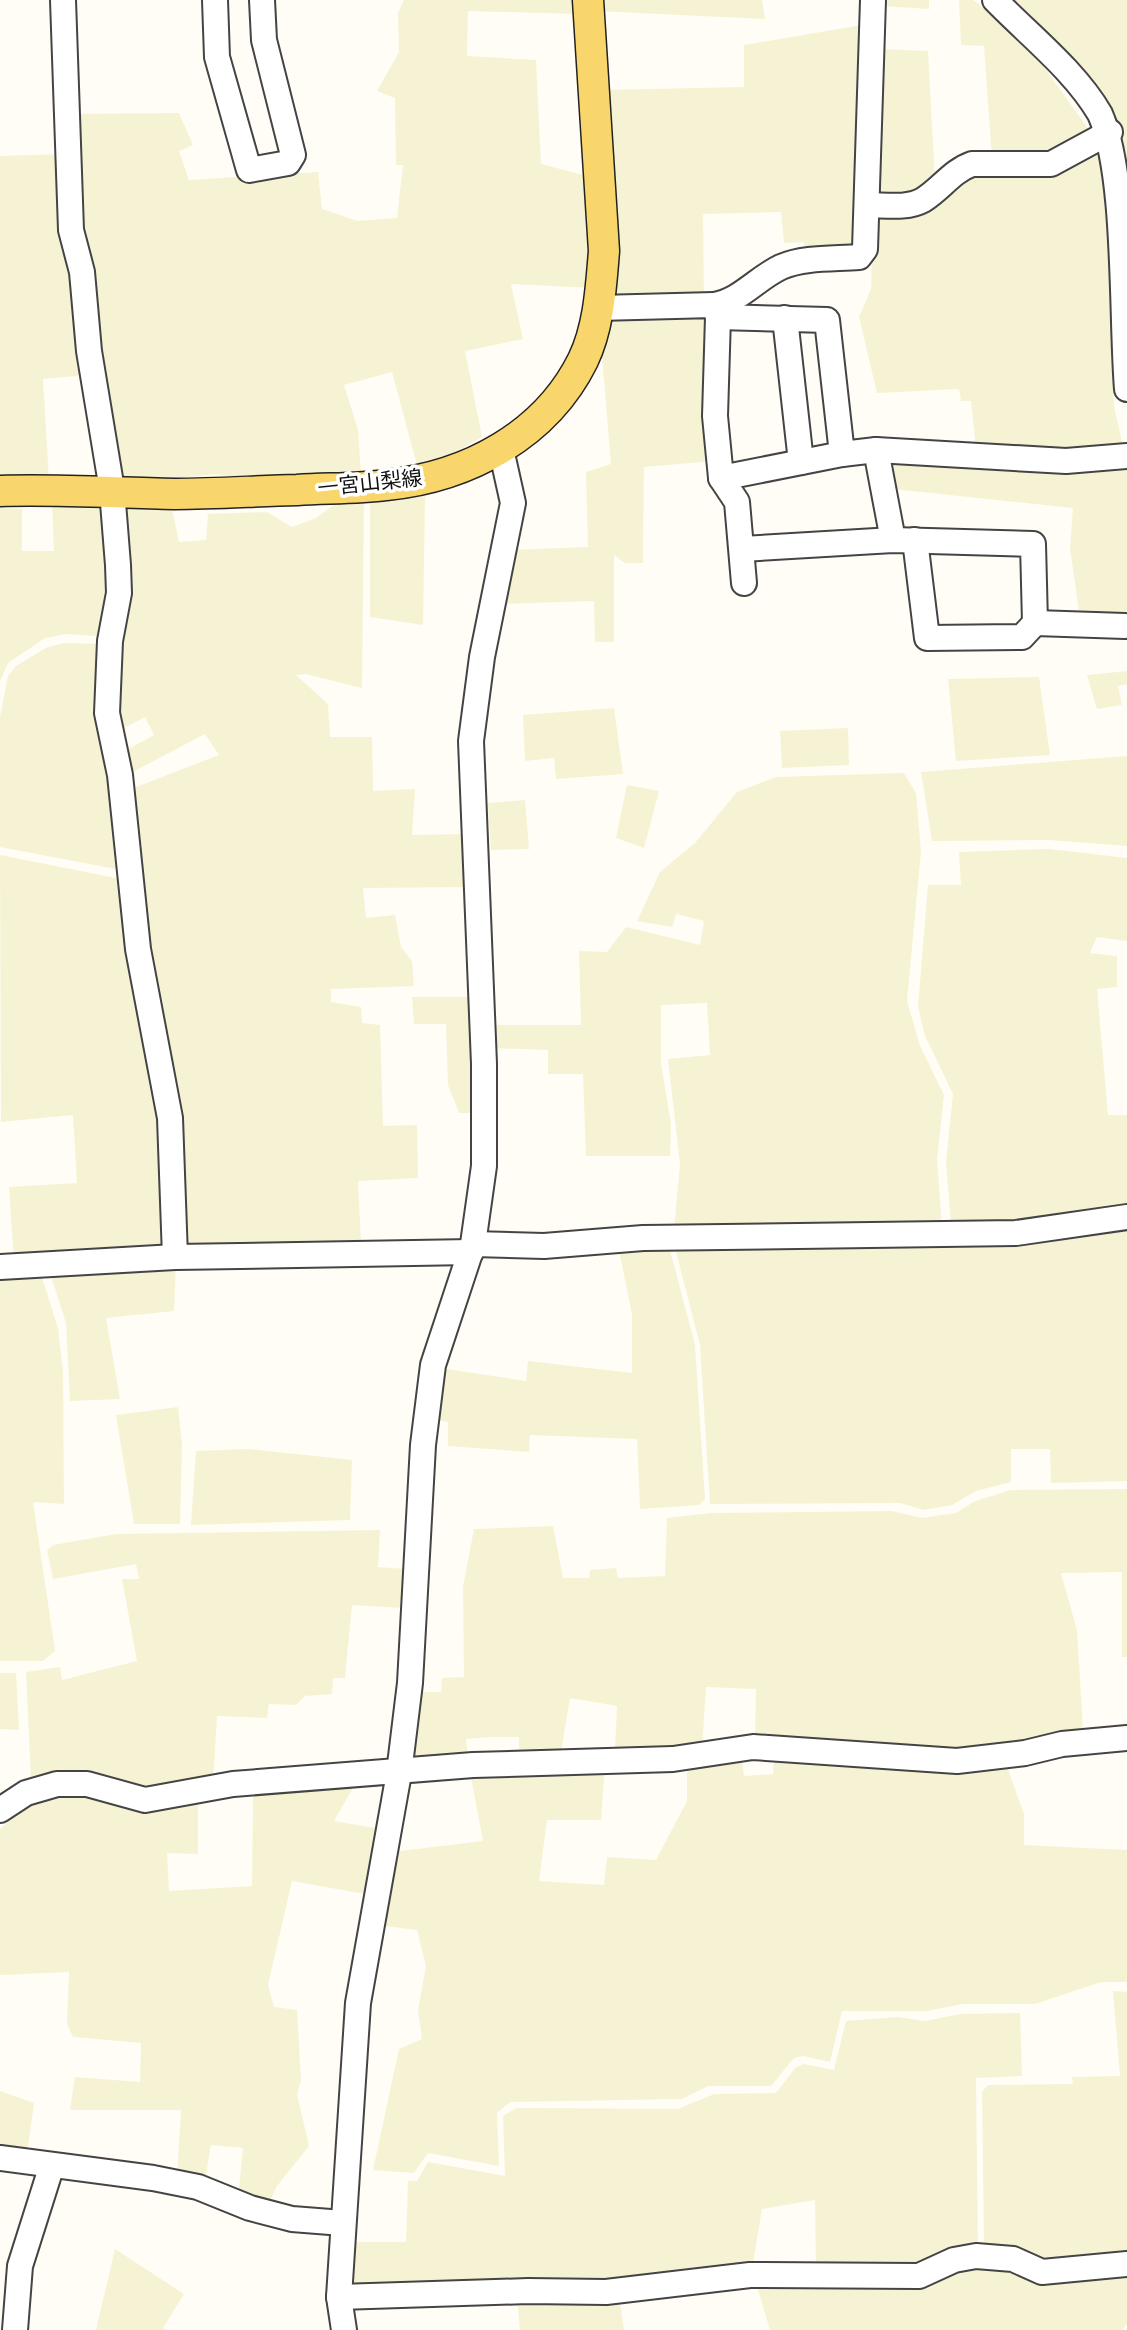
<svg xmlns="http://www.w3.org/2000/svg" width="1127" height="2330" viewBox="0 0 1127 2330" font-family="'Roboto Serif','Noto Sans JP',serif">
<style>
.farmland{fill:#f6f3d4}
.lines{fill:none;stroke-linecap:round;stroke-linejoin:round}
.minor-casing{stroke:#444;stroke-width:28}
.major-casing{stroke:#222;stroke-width:33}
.minor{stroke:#fff;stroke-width:24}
.major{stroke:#f9d66b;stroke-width:30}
.labels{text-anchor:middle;stroke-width:7;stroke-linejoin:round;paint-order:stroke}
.street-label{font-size:21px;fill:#111;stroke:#fff}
</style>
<rect width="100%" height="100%" fill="#fffdf5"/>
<!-- farmland -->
<g class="farmland">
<polygon points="404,0 579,0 580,14 468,11 467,56 536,60 541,164 591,177 593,288 511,284 523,339 465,351 482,437 448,456 417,465 392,372 344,385 358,430 361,473 259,481 216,474 116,485 76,232 76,114 179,113 193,145 179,151 189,180 318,172 322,209 358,221 397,218 403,165 396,165 395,98 377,91 399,52 398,13"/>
<polygon points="596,0 762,0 765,19 597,11"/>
<polygon points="882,0 929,0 929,9 882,6"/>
<polygon points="959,0 973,0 992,14 1044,67 1092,134 1053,158 992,158 984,46 961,45"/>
<polygon points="1011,0 1127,0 1127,164 1117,122 1095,87"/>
<polygon points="868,24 860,247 806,256 804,242 784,243 781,212 703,214 704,299 608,302 602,90 744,87 744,45"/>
<polygon points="879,49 928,51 935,182 909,200 873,200"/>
<polygon points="1098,146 1106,181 1114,406 1124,451 976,448 971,401 961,401 959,389 877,393 859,317 871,289 874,211 969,170"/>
<polygon points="64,154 86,375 43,379 49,481 0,483 0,156"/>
<polygon points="707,310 714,461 644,467 643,563 625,563 614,555 614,642 595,642 594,601 502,604 511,550 588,547 586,472 611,464 601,344 607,317"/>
<polygon points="885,456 1127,462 1127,615 1079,612 1070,548 1073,508 893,489"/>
<polygon points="425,496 423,625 370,617 370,499"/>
<polygon points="364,500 362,688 306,674 296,675 328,704 330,737 372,737 373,791 415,789 412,835 463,834 465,887 363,888 366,918 395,915 401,947 412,961 414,986 331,989 331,1002 361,1007 362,1023 380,1025 383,1126 417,1125 418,1178 358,1181 361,1243 181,1252 131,789 219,755 205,734 127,775 121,753 154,735 145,717 116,732 120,516 127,508 172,509 179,542 206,540 208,514 267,512 292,527 316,518 338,502"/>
<polygon points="108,501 109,637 67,634 45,638 8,663 0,681 0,508 22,509 22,551 54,551 52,503"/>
<polygon points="64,643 102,644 121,870 0,847 0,717 8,676 16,666 46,648"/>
<polygon points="1127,671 1127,684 1118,686 1122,705 1097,709 1087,675"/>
<polygon points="1039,677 1050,755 956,761 948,679"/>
<polygon points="614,708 623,774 556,779 554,758 525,761 523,715"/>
<polygon points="848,728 849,765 782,768 780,731"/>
<polygon points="1127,756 1127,846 1049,840 932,841 921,772"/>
<polygon points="904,773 916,793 921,851 907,1001 920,1046 944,1095 937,1160 942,1227 674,1229 680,1164 668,1059 710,1055 707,1003 661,1005 661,1063 671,1124 670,1156 586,1156 583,1074 548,1074 548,1050 491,1048 491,1025 581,1025 579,951 607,952 626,927 700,945 704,921 676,914 672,927 637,921 660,872 695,843 737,792 776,777"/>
<polygon points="627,785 659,791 644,848 616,838"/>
<polygon points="525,800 529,849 491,850 488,803"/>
<polygon points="1049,849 1127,858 1127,941 1097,937 1090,953 1117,956 1117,987 1097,989 1108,1115 1127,1115 1127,1211 1005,1229 951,1224 946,1162 953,1094 925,1036 918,1007 928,885 961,885 959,852"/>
<polygon points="0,855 126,880 166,1120 169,1252 14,1260 9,1187 77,1183 73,1115 1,1122"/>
<polygon points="412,997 471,997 474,1113 459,1113 448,1085 446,1024 414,1024"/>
<polygon points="1127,1222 1127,1481 1051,1483 1050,1449 1011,1449 1011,1482 976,1491 952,1505 924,1510 900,1503 710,1504 700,1345 674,1244"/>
<polygon points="668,1242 695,1345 705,1499 699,1505 640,1509 637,1439 530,1435 529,1452 448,1446 448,1422 436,1420 440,1368 526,1381 528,1361 632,1373 632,1314 618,1246"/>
<polygon points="176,1265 174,1311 106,1318 120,1399 70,1401 66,1323 50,1273"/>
<polygon points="40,1271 58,1328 63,1372 64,1504 33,1502 55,1651 43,1661 0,1661 0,1274"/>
<polygon points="178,1407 182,1444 180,1524 134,1524 116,1415"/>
<polygon points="249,1449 352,1460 350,1520 191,1525 196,1451"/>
<polygon points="1127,1489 1127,1657 1122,1657 1122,1572 1061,1573 1077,1630 1083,1730 1030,1745 954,1754 755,1740 756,1689 706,1687 702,1749 615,1750 617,1706 570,1698 561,1752 519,1756 519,1737 491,1737 466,1739 468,1760 411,1762 419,1692 441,1692 442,1678 464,1677 463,1587 474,1529 553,1526 563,1578 589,1578 590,1570 616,1568 618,1578 665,1576 667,1518 712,1513 892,1511 922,1518 956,1513 975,1501 1011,1490"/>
<polygon points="380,1530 378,1567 406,1569 402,1608 352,1605 345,1678 333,1678 332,1694 305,1696 296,1705 269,1704 267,1718 217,1716 213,1782 148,1794 31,1780 26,1672 60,1667 62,1680 137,1661 122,1579 139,1579 136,1564 53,1579 47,1550 53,1545 116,1534"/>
<polygon points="0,1673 16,1673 19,1730 0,1729"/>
<polygon points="774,1756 1005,1761 1024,1814 1024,1845 1127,1850 1127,1982 1101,1982 1035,2004 963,2004 927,2011 842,2011 830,2062 803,2056 794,2058 771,2086 708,2086 682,2099 510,2102 497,2113 499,2166 428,2153 414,2173 373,2170 399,2049 422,2039 418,2010 426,1966 417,1930 378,1925 392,1852 483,1841 470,1772 605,1765 601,1820 547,1820 539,1881 604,1885 607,1857 656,1860 687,1801 687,1765 742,1758 744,1776 773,1774"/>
<polygon points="353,1788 334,1821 381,1829 365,1894 292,1881 268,1985 274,2007 297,2010 301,2080 297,2094 309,2146 277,2186 267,2207 238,2198 243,2148 211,2145 205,2180 177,2176 181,2110 70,2110 75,2077 140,2082 141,2043 73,2037 67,2024 69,1972 0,1975 0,1829 29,1802 49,1794 198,1798 198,1854 167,1853 169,1891 252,1886 253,1792"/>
<polygon points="1113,1991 1127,1992 1127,2259 1041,2264 984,2249 982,2092 988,2085 1073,2084 1072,2077 1120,2076"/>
<polygon points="1020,2013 1022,2076 976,2078 978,2249 921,2271 816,2270 815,2200 762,2209 752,2269 592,2288 344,2291 345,2242 406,2242 408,2181 417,2181 428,2162 505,2176 503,2116 516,2108 678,2109 714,2094 776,2093 796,2067 804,2064 834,2070 846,2021 898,2017 925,2021 960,2014"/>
<polygon points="0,2091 34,2103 27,2154 0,2152"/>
<polygon points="115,2249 184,2294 163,2328 166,2330 96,2330"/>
<polygon points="961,2263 1127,2271 1127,2324 1122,2330 770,2330 756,2283"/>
<polygon points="517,2297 619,2297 624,2330 520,2330"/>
</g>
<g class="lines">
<defs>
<g id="minor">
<polyline points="63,0 71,230 82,272 89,351 112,490 118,565 119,593 110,641 107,713 120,775 138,949 170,1118 175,1257"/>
<polyline points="215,0 217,57 249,170 288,163 293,155 264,40 262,0"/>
<path d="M995,0c35,36 80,71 105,114 27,61 21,201 27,275"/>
<path d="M868,205c17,0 39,4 55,-5 18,-11 29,-29 49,-36h79l59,-32"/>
<path d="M714,305c26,-4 43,-27 67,-38 23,-10 53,-8 78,-10l6,-8 8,-249"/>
<polyline points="598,308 714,305 718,317 715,416 721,478 737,502 744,583"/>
<polyline points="718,317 827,320 842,454"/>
<polyline points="785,318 801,462"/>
<polyline points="876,450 893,540"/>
<polyline points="721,478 842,454 876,450 1066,461 1127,456"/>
<polyline points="915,540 927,638 1022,637 1035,623 1125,626"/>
<polyline points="742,549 893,540 1033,544 1035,623"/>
<polyline points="473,1244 544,1246 643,1238 1016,1233 1127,1217"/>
<polyline points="0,1267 175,1257 471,1252"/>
<polyline points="0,1810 26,1793 57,1784 87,1784 145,1800 233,1784 473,1765 673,1759 753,1747 957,1761 1025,1753 1062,1744 1127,1738"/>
<polyline points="0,2158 153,2178 198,2187 250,2208 292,2219 343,2223"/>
<polyline points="339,2297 528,2291 606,2292 750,2275 919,2276 954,2260 976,2256 1013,2259 1042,2272 1127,2264"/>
<polyline points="15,2330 20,2266 52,2165"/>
<polyline points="344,2330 339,2297 358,2003 399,1773 410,1683 423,1445 433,1365 473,1244 484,1166 484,1064 471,741 482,657 513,503 501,449"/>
</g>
<path id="major" d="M0,491c58,-2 116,2 175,3 40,0 81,-3 122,-4 29,-2 60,-1 89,-5 82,-8 160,-50 197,-125 16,-33 18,-73 21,-109l-16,-251"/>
</defs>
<!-- minor casing -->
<use href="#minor" class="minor-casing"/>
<!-- major casing -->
<use href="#major" class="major-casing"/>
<!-- minor -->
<use href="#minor" class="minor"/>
<!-- major -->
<use href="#major" class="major"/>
</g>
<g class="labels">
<!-- street labels -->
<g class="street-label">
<text transform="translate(370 483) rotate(-6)" y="7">一宮山梨線</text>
</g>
</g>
</svg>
